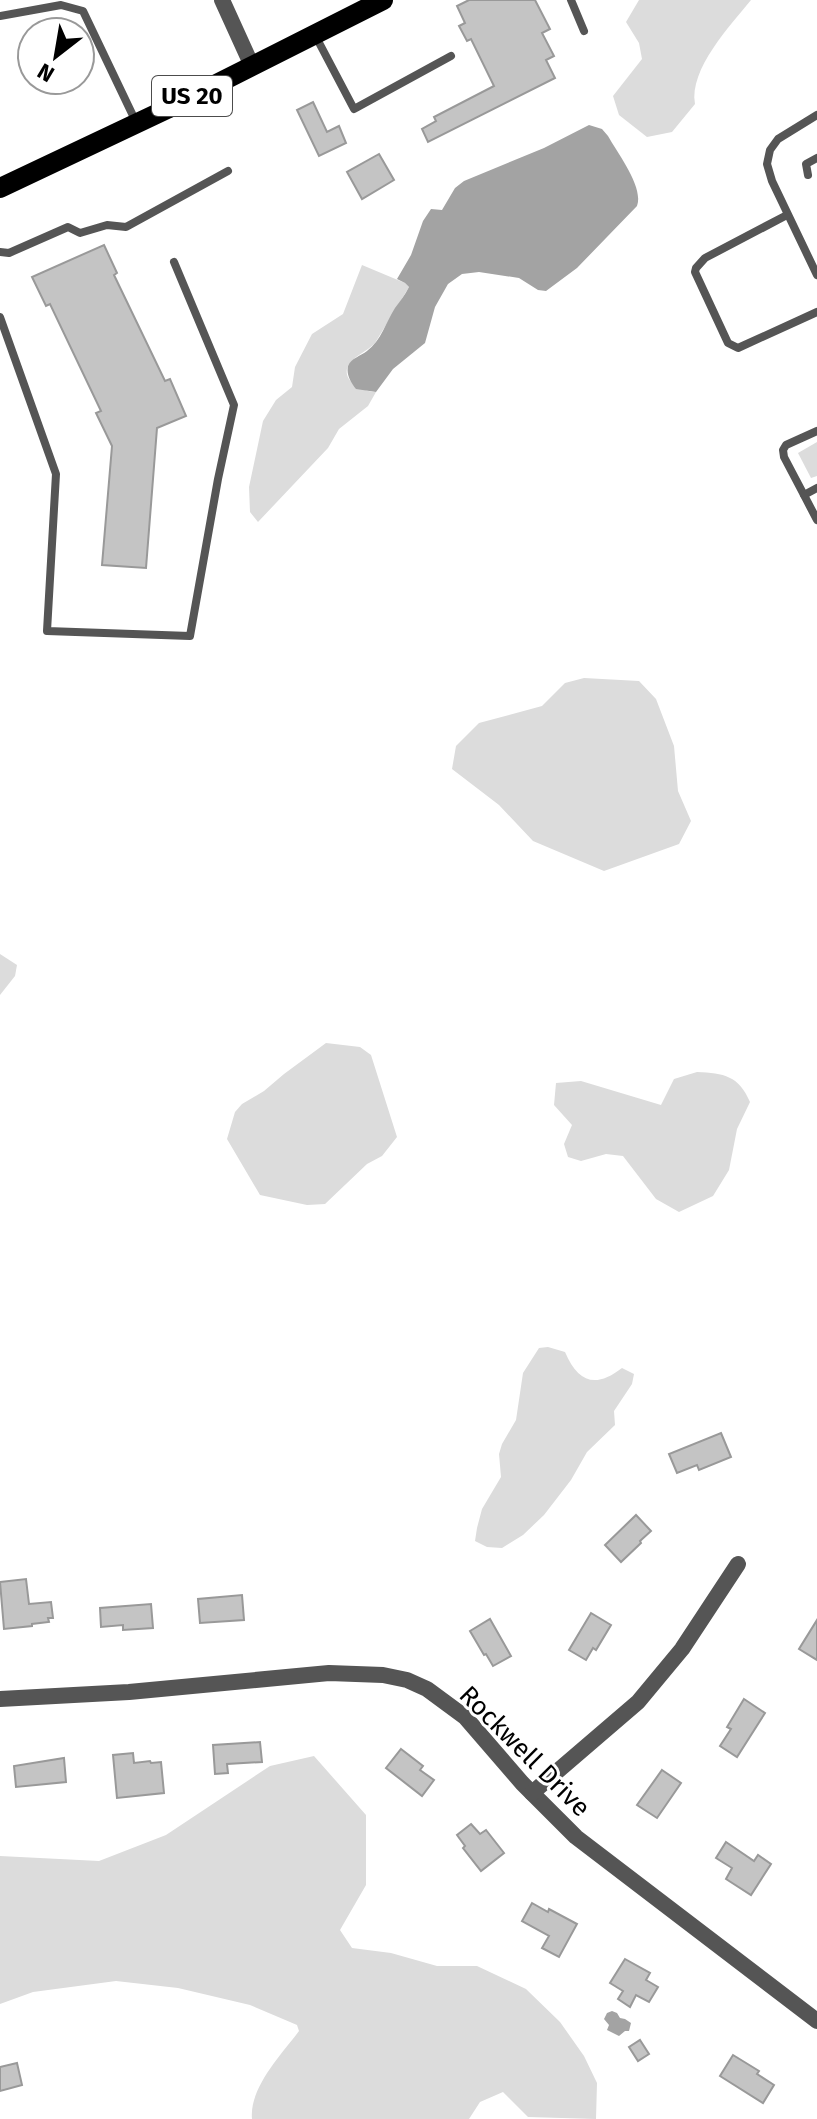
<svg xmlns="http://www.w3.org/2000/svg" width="817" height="2119" viewBox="0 0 817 2119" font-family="'Fira Sans',sans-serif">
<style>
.green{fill:#dcdcdc}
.water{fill:#a3a3a3}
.building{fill:#c4c4c4;stroke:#999;stroke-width:2}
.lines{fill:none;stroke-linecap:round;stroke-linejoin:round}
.lane{stroke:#555;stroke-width:8}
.street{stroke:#555;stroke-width:16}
.primary{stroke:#000;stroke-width:20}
.labels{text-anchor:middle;stroke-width:6;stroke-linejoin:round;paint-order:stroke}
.shield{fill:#fff;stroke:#4c4c4c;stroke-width:2}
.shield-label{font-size:24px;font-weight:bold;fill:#000}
.street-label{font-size:26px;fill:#000;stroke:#fff}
</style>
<rect width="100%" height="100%" fill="#fff"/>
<!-- green -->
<g class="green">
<path d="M639,0h112c-21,26 -62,69 -56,104l-23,28 -25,5 -28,-22 -6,-19 29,-37 -3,-16 -13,-21z"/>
<path d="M362,265l43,18 4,4 -34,56c-7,8 -21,13 -26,21 -10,17 15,28 27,28l-8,14 -29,23 -11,19 -70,74 -8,-10 -1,-25 14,-66 13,-21 16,-13 3,-20 17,-33 31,-20z"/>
<polygon points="817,442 817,476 811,478 798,453"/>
<polygon points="584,678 639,681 656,699 674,746 678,791 691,821 679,844 604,871 533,841 499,805 452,769 456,746 479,723 542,706 565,683"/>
<polygon points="0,954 17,965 15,976 0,995"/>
<polygon points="326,1043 360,1047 371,1055 397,1137 382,1156 367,1164 325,1204 307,1205 260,1195 227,1139 235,1112 242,1104 264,1091 284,1074"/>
<path d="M697,1072c27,1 42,4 53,30l-13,27 -8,41 -16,26 -34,16 -23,-13 -33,-43 -17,-2 -25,7 -13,-4 -4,-13 8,-19 -18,-20 2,-22 25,-2 80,24 13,-26z"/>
<path d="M548,1347l17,5c13,30 30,37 57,16l12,6 -2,10 -18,27 1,14 -28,27 -16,28 -27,35 -21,20 -21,13 -15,-1 -12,-6 2,-13 5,-19 19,-32 -2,-23 3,-10 14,-24 7,-47 16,-25z"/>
<path d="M314,1756l52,59v70l-26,45 12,18 39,5 46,13h40l49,23 34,33 24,34 13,27 -1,36 -68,-2 -25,-25 -23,10 -11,17h-217c-3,-31 29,-64 47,-88l-2,-6 -7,-3 -40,-17 -72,-17 -62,-7 -83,11 -33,12v-148l99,5 67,-26 104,-69z"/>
</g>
<!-- water -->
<g class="water">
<path d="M589,125l13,4 6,7c10,18 36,51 29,70l-60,62 -31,23 -8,-1 -19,-12 -40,-6 -17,2 -14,10 -13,23 -10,36 -32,26 -17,23 -20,-3c-5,-6 -10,-14 -8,-23 3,-8 13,-10 19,-15 14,-10 19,-29 28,-43 5,-7 10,-13 14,-21l-4,-4 -8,-4 14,-24 12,-34 8,-12 11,1 13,-22 9,-7 80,-33z"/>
<polygon points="612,2011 617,2013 620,2018 625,2019 631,2023 629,2031 625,2031 619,2036 607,2030 609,2025 604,2019 607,2013"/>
</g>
<!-- building -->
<g class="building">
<polygon points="469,0 535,0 550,29 542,33 554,56 546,60 555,78 428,142 422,129 436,121 434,117 494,86 471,39 467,41 459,26 465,23 457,6"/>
<polygon points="313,102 327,132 339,126 346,143 319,156 297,110"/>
<polygon points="379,154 394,180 362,199 347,172"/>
<polygon points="104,245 117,273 114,275 165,381 170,379 186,416 157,428 146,568 102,565 112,446 96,413 101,411 50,304 46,306 32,277"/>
<polygon points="721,1433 731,1457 699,1470 697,1465 677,1473 669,1454"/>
<polygon points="636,1515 651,1531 640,1541 641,1543 621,1562 605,1545"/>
<polygon points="26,1579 29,1604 51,1602 53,1618 48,1618 49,1622 32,1624 32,1626 4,1629 0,1582"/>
<polygon points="242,1595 244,1620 200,1623 198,1599"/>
<polygon points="151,1604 153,1628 123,1630 123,1625 101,1627 100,1608"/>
<polygon points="591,1613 611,1625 596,1650 593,1648 586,1660 569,1650"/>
<polygon points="490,1619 511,1656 493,1666 486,1654 484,1655 470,1631"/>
<polygon points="817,1620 817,1660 799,1649"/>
<polygon points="744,1699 765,1713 737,1757 720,1746 731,1729 727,1727"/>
<polygon points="260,1742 262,1762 227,1764 228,1773 215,1774 213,1745"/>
<polygon points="401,1749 423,1766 420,1770 434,1780 422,1796 386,1768"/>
<polygon points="133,1753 134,1763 150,1761 151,1763 161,1762 164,1793 117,1798 113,1755"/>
<polygon points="64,1758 66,1782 16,1787 14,1766"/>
<polygon points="662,1770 681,1783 657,1818 637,1805"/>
<polygon points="471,1824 480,1834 486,1830 504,1853 481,1871 463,1848 465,1846 457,1835"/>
<polygon points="726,1842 754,1861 758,1855 771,1864 751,1895 726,1879 732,1868 716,1858"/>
<polygon points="532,1903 548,1912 549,1909 577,1924 559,1957 542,1948 549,1936 522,1921"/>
<polygon points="625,1959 650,1973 646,1980 658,1987 649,2002 636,1995 630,2007 618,1999 623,1991 610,1983"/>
<polygon points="640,2040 649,2054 638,2061 629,2047"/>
<polygon points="733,2055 759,2071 757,2074 774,2085 763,2103 720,2076"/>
<polygon points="17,2063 22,2085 0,2091 0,2067"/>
</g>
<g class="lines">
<!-- lane -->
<g class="lane">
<polyline points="571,0 584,31"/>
<polyline points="0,16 61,5 83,11 136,122"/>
<polyline points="315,35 354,109 451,56"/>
<polyline points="817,115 778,139 770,150 767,164 772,181 817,275"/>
<polyline points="808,175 806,164 817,158"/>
<polyline points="787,215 705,258 696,268 695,272 728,343 738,348 817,312"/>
<polyline points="0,252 9,253 68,227 80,233 107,225 126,227 228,171"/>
<polyline points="0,317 56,474 47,631 190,636 218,479 234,405 174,262"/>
<polyline points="817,488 804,495 817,520"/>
<polyline points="804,495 784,457 783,450 786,445 817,431"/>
</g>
<!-- street -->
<g class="street">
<polyline points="222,0 252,66"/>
<polyline points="0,1699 129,1692 329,1673 383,1675 407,1680 427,1689 465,1717 522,1783 576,1837 817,2021"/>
<polyline points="532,1793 638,1702 682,1649 738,1564"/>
</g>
<!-- primary -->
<polyline class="primary" points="0,188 167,109 383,0"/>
</g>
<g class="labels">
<!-- shield labels -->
<rect class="shield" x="152" y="76" width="80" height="40" rx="6"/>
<g class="shield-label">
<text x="192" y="104">US 20</text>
</g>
<!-- street labels -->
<g class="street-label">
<text transform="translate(525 1751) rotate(45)" y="9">Rockwell Drive</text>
</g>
</g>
<!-- north arrow -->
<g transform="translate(56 56) rotate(211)"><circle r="38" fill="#ffffff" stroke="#999999" stroke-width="2"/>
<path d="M0-6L14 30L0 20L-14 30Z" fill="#000000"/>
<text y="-12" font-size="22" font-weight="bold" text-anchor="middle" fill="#000000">N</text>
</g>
</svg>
